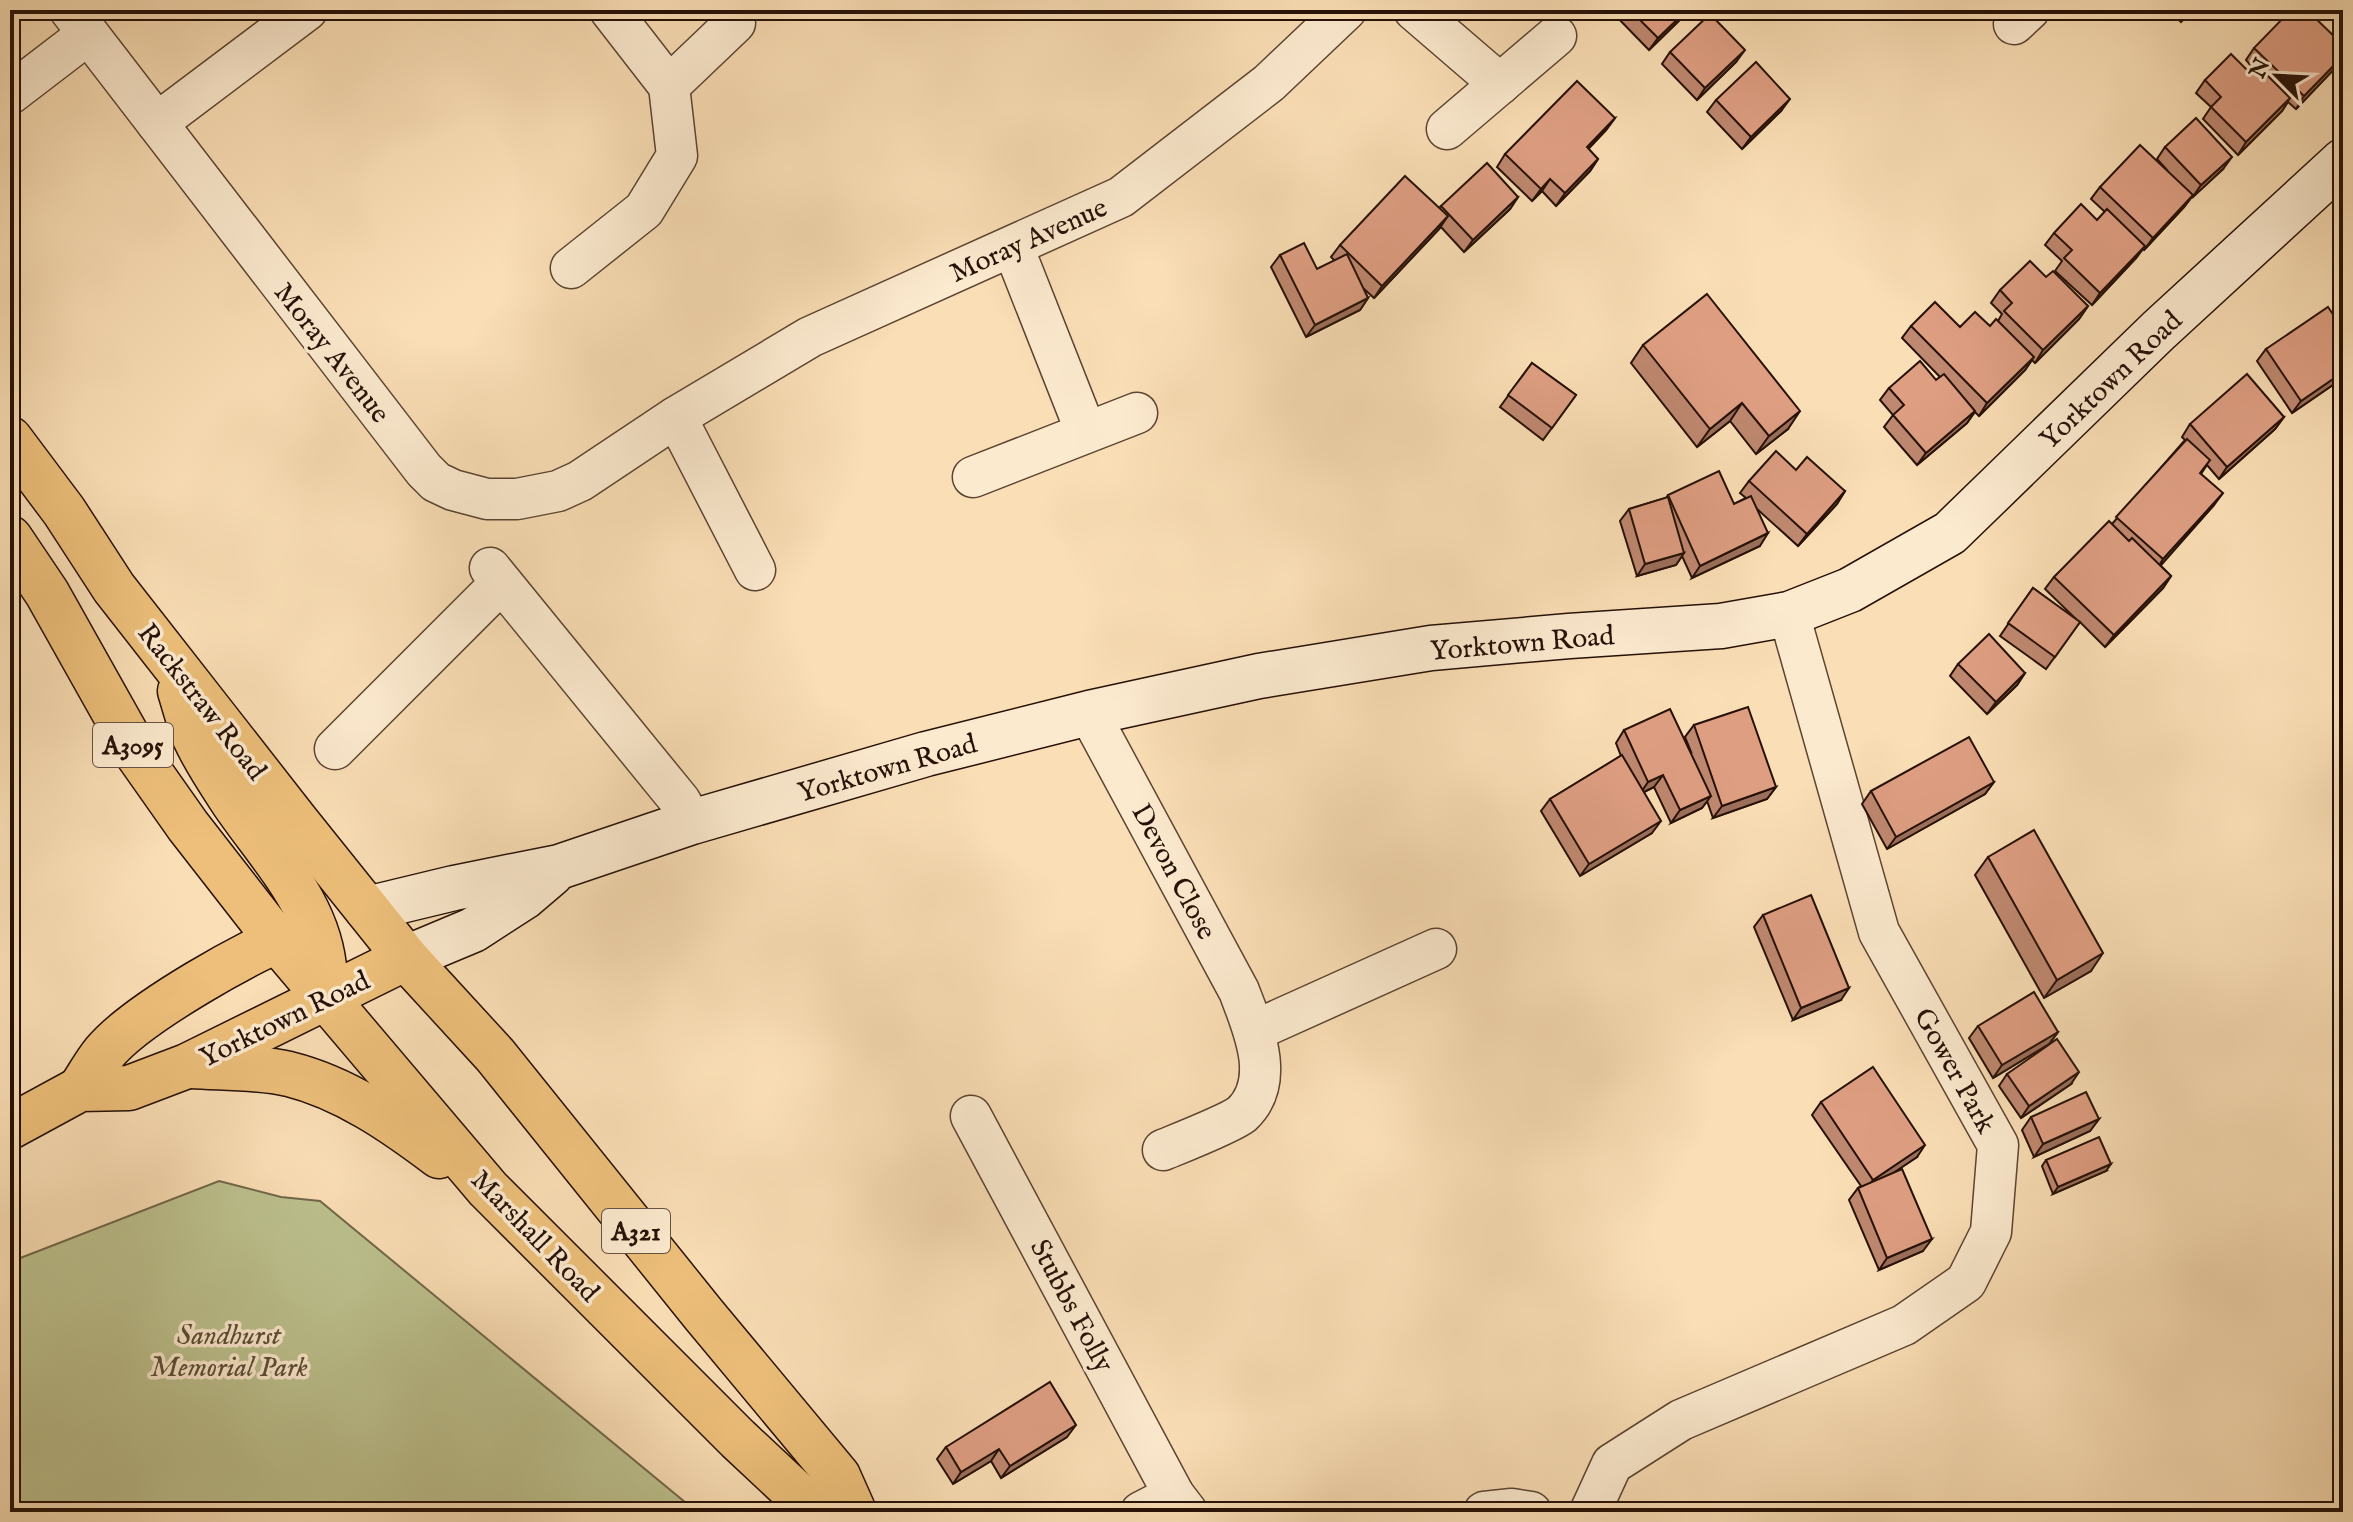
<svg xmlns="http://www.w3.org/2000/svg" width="2353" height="1522" viewBox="0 0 2353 1522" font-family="'IM FELL English',serif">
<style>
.green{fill:#bcc18e;stroke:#71684a;stroke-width:2}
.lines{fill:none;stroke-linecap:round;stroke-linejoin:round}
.street-casing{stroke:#5b4432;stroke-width:43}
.secondary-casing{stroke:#261007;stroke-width:47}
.primary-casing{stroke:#261007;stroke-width:47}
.street{stroke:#fceacf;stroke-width:40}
.secondary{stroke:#fceacf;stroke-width:44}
.primary{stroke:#edbf7a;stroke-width:44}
.wall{fill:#bf8870;stroke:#261007;stroke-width:2}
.shaded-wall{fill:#9b6f5b;stroke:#261007;stroke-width:2}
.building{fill:#de9e82;stroke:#261007;stroke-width:2}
.labels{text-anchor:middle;stroke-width:7;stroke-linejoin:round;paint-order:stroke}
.shield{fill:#fceacf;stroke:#665143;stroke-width:2}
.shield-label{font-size:26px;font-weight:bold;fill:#261007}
.street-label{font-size:28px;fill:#261007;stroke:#fceacf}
.park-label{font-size:28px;font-style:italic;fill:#5a4e36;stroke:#fceacf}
</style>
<rect width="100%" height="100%" fill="#fadeb5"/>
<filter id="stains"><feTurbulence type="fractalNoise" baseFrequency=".0025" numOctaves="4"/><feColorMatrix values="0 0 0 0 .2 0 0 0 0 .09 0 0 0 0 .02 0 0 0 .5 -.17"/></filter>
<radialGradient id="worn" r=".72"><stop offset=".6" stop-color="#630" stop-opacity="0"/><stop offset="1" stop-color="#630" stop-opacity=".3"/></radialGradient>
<!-- green -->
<polygon class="green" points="219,1181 281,1197 320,1201 697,1512 10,1512 10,1262"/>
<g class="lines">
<defs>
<g id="street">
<polyline points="70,10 424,470 436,482 453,490 487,499 517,499 558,491 580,481 676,417 810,337 1121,197 1269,83 1346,10"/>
<polyline points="1414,10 1500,84"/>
<polyline points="2014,24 2029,10"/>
<polyline points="669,86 735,23"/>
<polyline points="10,94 87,35"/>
<polyline points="157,123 307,10"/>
<polyline points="1447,129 1556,36"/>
<polyline points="1013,247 1086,432"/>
<polyline points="571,268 644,210 677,156 669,86 610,10"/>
<polyline points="676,417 755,570"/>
<polyline points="973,477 1137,413"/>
<polyline points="490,568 680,801 692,822"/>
<path d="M1089,713l150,278c14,37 38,90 3,123 -11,9 -62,29 -79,36"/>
<polyline points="335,749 501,583"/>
<polyline points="1254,1031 1436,949"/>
<polyline points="971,1116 1174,1495 1187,1512"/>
<polyline points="1141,1512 1174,1495"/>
<polyline points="1484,1512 1512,1509 1531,1512"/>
<polyline points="1590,1512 1612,1464 1681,1420 1904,1325 1966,1282 1991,1232 1998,1145 1879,932 1789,614"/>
</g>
<g id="secondary">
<polyline points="367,909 454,888 559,867 692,822 926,754 1089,713 1259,676 1431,648 1569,636 1721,626 1789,614 1850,590 1950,533 2158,331 2343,161"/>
<polyline points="406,958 473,930 524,897 551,874"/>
</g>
<g id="primary">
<polyline points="10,439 64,511 114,588 297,822 406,958 495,1055 704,1315 838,1476 854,1512"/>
<polyline points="10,538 47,593 138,755 188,826 276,939 488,1189 738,1439 816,1512"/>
<path d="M180,691c5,16 9,32 15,47 10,22 25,44 38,64 41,60 100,117 91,196"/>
<path d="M191,1066c32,2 67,1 98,8 56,14 105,48 150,82"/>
<path d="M80,1089c8,-12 15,-25 24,-36 32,-39 150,-106 198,-123"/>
<polyline points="10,1127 80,1089 129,1088 187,1066 406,958"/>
</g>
</defs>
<!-- street casing -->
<use href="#street" class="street-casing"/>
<!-- secondary casing -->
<use href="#secondary" class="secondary-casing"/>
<!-- primary casing -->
<use href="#primary" class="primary-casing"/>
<!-- street -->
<use href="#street" class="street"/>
<!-- secondary -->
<use href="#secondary" class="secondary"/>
<!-- primary -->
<use href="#primary" class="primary"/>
</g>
<!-- wall -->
<g class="wall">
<polygon points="1610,10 1690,10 1649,50"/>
<polygon points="2169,10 2192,10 2181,22"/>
<polygon points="2254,48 2340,63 2296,109 2288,102 2282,111 2238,155 2203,119 2211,107 2196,93 2205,80 2248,71 2252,67 2246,60"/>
<polygon points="1670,52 1736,62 1697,100 1662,64"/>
<polygon points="1716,100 1781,111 1742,149 1707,112"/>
<polygon points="1615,118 1606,130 1588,149 1598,159 1590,171 1556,206 1542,191 1532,201 1497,167 1505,154"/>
<polygon points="2165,147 2223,169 2192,197 2184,207 2144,250 2143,249 2136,258 2092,305 2055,271 2062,261 2045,245 2054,233 2097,220 2105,212 2091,199 2100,187 2167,170 2157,159"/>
<polygon points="1518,197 1510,209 1464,252 1441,227 1374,298 1363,288 1368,298 1360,310 1306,337 1271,267 1280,255 1317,269 1335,261 1331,257 1340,245 1439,208 1441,206"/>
<polygon points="2046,277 2088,306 2079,319 2035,363 2032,360 2025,370 1979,416 1975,412 1967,423 1917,465 1884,427 1893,415 1880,400 1889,388 1936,380 1940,377 1902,338 1911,326 1990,326 1998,321 2002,314 1991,303 2000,290"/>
<polygon points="2343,329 2343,378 2292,413 2257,361 2266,349"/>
<polygon points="1643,345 1788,429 1756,454 1730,421 1697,447 1631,363"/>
<polygon points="1532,363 1576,395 1543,440 1500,407"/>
<polygon points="2284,417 2275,429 2219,479 2207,465 2201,474 2214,505 2160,565 2171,576 2163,588 2105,647 2080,622 2046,669 2000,636 2033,588 2078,621 2045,589 2054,577 2112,524 2185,440 2182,437 2190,424"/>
<polygon points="1796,470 1845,491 1837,504 1798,546 1757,509 1760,546 1692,578 1682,556 1676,565 1637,576 1620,521 1629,509 1666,498 1668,495 1734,504 1746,498 1740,493 1749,481"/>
<polygon points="1958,664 2025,673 2017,685 1987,714 1950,676"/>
<polygon points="1694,725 1776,787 1767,799 1713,818 1707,801 1702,808 1671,823 1654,787 1644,792 1652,833 1580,876 1541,811 1550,799 1621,756 1616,743 1624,730 1691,752 1685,737"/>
<polygon points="1994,782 1985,794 1887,849 1862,804 1871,791"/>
<polygon points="1988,857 2091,971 2044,998 1975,875"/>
<polygon points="1763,915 1841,1000 1793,1020 1754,927"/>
<polygon points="1978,1026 2058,1032 2049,1044 1993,1078 1969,1038"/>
<polygon points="2007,1074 2071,1084 2021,1118 1999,1086"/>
<polygon points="1821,1102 1917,1157 1894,1172 1923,1251 1879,1270 1849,1200 1858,1188 1861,1186 1812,1115"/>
<polygon points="2031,1117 2099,1119 2090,1131 2034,1157 2022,1130"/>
<polygon points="2046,1160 2106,1171 2053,1194 2042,1166"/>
<polygon points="1067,1437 1001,1478 991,1461 953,1484 937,1459 946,1447"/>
</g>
<!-- shaded-wall -->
<g class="shaded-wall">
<polygon points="1687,10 1690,10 1649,50 1658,38"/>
<polygon points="1745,50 1736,62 1697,100 1705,88"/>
<polygon points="2343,56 2340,63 2296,109 2304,96"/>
<polygon points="2290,98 2282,111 2238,155 2246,142"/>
<polygon points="1790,99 1781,111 1742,149 1751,137"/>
<polygon points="1615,118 1606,130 1578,160 1587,147"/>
<polygon points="2232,157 2223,169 2192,198 2201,185"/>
<polygon points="1598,159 1590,171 1556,206 1565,193"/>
<polygon points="1550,179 1542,191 1532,201 1541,189"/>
<polygon points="2193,195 2184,207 2144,250 2153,238"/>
<polygon points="1518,197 1510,209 1464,252 1473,240"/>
<polygon points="1448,216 1439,229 1374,298 1382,286"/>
<polygon points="2145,246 2136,258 2092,305 2100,293"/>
<polygon points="1368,298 1360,310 1306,337 1315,325"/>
<polygon points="2088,306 2079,319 2035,363 2043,350"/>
<polygon points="2034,357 2025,370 1979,416 1987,403"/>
<polygon points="2343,372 2343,378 2292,413 2301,401"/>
<polygon points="1742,403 1730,421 1697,447 1710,429"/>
<polygon points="1800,411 1788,429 1756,454 1769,436"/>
<polygon points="1975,411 1967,423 1917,465 1926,453"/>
<polygon points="2284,417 2275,429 2219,479 2227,467"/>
<polygon points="1845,491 1837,504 1798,546 1807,534"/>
<polygon points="2223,493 2214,505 2155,572 2163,559"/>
<polygon points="1768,533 1760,546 1692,578 1700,566"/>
<polygon points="1684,553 1676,565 1637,576 1645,564"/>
<polygon points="2171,576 2163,588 2105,647 2114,635"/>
<polygon points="2025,673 2017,685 1987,714 1996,702"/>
<polygon points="1663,775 1654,787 1640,794 1648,782"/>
<polygon points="1994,782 1985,794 1887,849 1896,837"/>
<polygon points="1776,787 1767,799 1713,818 1722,806"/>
<polygon points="1711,796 1702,808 1671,823 1680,810"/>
<polygon points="1661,821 1652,833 1580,876 1589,864"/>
<polygon points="2103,953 2091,971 2044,998 2057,980"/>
<polygon points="1849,988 1841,1000 1793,1020 1801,1008"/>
<polygon points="2058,1032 2049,1044 1993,1078 2002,1065"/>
<polygon points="2079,1072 2071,1084 2021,1118 2029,1106"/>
<polygon points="2099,1119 2090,1131 2034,1157 2043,1144"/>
<polygon points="1925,1145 1917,1157 1865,1192 1873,1180"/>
<polygon points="2111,1164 2106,1171 2053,1194 2058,1187"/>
<polygon points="1932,1239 1923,1251 1879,1270 1887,1258"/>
<polygon points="1076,1425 1067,1437 1001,1478 1010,1466"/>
<polygon points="999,1449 991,1461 953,1484 961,1472"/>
</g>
<!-- building -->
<g class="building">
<polygon points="1630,10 1687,10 1658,38"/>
<polygon points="2291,10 2307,10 2343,45 2343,56 2304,96 2254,48"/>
<polygon points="1710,14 1745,50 1705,88 1670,52"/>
<polygon points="2231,54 2248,71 2256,64 2290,98 2246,142 2211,107 2221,97 2205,80"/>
<polygon points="1756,62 1790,99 1751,137 1716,100"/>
<polygon points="1577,81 1615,118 1587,147 1598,159 1565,193 1550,179 1541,189 1505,154"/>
<polygon points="2196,118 2232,157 2201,185 2165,147"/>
<polygon points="2140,145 2193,195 2153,238 2100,187"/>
<polygon points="1487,163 1518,197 1473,240 1441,206"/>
<polygon points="1405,176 1448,216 1382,286 1340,245"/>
<polygon points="2081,204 2097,220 2107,209 2145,246 2100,293 2064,258 2072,250 2054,233"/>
<polygon points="1304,243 1317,269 1347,254 1368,298 1315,325 1280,255"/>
<polygon points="2030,261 2046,277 2053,271 2088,306 2043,350 2004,311 2012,303 2000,290"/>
<polygon points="1707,294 1800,411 1769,436 1742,403 1710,429 1643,345"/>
<polygon points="1935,302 1960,327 1975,312 1990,326 1996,319 2034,357 1987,403 1911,326"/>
<polygon points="2328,307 2343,329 2343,372 2301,401 2266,349"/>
<polygon points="1920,361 1936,380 1944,374 1975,411 1926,453 1893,415 1904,405 1889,388"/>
<polygon points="1532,363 1576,395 1552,428 1508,395"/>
<polygon points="2247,374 2284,417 2227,467 2190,424"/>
<polygon points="2187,439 2210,460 2200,473 2223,493 2163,559 2116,517"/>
<polygon points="1776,451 1796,470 1807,457 1845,491 1807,534 1749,481"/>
<polygon points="1719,471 1734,504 1751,496 1768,533 1700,566 1668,495"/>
<polygon points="1668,497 1684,553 1645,564 1629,509"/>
<polygon points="2109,521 2129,541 2132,538 2171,576 2114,635 2054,577"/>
<polygon points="2033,588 2080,622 2055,657 2008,623"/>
<polygon points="1989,634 2025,673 1996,702 1958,664"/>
<polygon points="10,681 15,688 10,692"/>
<polygon points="1748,707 1776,787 1722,806 1694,725"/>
<polygon points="1670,709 1711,796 1680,810 1663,775 1648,782 1624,730"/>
<polygon points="1969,737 1994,782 1896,837 1871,791"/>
<polygon points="1622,755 1661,821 1589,864 1550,799"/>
<polygon points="2034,830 2103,953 2057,980 1988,857"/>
<polygon points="1811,895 1849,988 1801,1008 1763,915"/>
<polygon points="2034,992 2058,1032 2002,1065 1978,1026"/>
<polygon points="2057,1039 2079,1072 2029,1106 2007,1074"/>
<polygon points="1873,1067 1925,1145 1873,1180 1821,1102"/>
<polygon points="2086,1092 2099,1119 2043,1144 2031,1117"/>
<polygon points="2099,1137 2111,1164 2058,1187 2046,1160"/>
<polygon points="1902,1169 1932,1239 1887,1258 1858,1188"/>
<polygon points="1050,1382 1076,1425 1010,1466 999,1449 961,1472 946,1447"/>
</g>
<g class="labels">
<!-- shield labels -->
<g class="shield">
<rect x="93" y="723" width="80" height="44" rx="6"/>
<rect x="602" y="1209" width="68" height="44" rx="6"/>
</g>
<g class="shield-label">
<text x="133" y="754">A3095</text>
<text x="636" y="1240">A321</text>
</g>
<!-- street labels -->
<g class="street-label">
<text transform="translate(1028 239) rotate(-24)" y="10">Moray Avenue</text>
<text transform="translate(333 352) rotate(52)" y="10">Moray Avenue</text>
<text transform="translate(2110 379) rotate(-44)" y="10">Yorktown Road</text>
<text transform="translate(1522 642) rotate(-5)" y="10">Yorktown Road</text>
<text transform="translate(203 701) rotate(52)" y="10">Rackstraw Road</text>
<text transform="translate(887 767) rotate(-16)" y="10">Yorktown Road</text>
<text transform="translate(1175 871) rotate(62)" y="10">Devon Close</text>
<text transform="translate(284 1018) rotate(-26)" y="10">Yorktown Road</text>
<text transform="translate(1956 1070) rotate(61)" y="10">Gower Park</text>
<text transform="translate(536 1235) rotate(46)" y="10">Marshall Road</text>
<text transform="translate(1073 1305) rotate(62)" y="10">Stubbs Folly</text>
</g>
<!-- park labels -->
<g class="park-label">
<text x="229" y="1344">Sandhurst<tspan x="229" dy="32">Memorial Park</tspan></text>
</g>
</g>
<!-- margin -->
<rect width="2353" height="1522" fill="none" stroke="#fadeb5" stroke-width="40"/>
<rect x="12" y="12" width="2329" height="1498" fill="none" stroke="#261007" stroke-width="4"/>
<rect x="20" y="20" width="2313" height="1482" fill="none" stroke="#261007" stroke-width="2"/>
<!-- north arrow -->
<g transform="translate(2277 76) rotate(294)" stroke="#fceacf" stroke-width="6" paint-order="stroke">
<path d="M0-6L14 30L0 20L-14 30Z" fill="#261007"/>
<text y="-12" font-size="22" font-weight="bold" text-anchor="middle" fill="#261007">N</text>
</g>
<rect width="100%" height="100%" filter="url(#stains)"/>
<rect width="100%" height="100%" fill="url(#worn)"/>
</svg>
